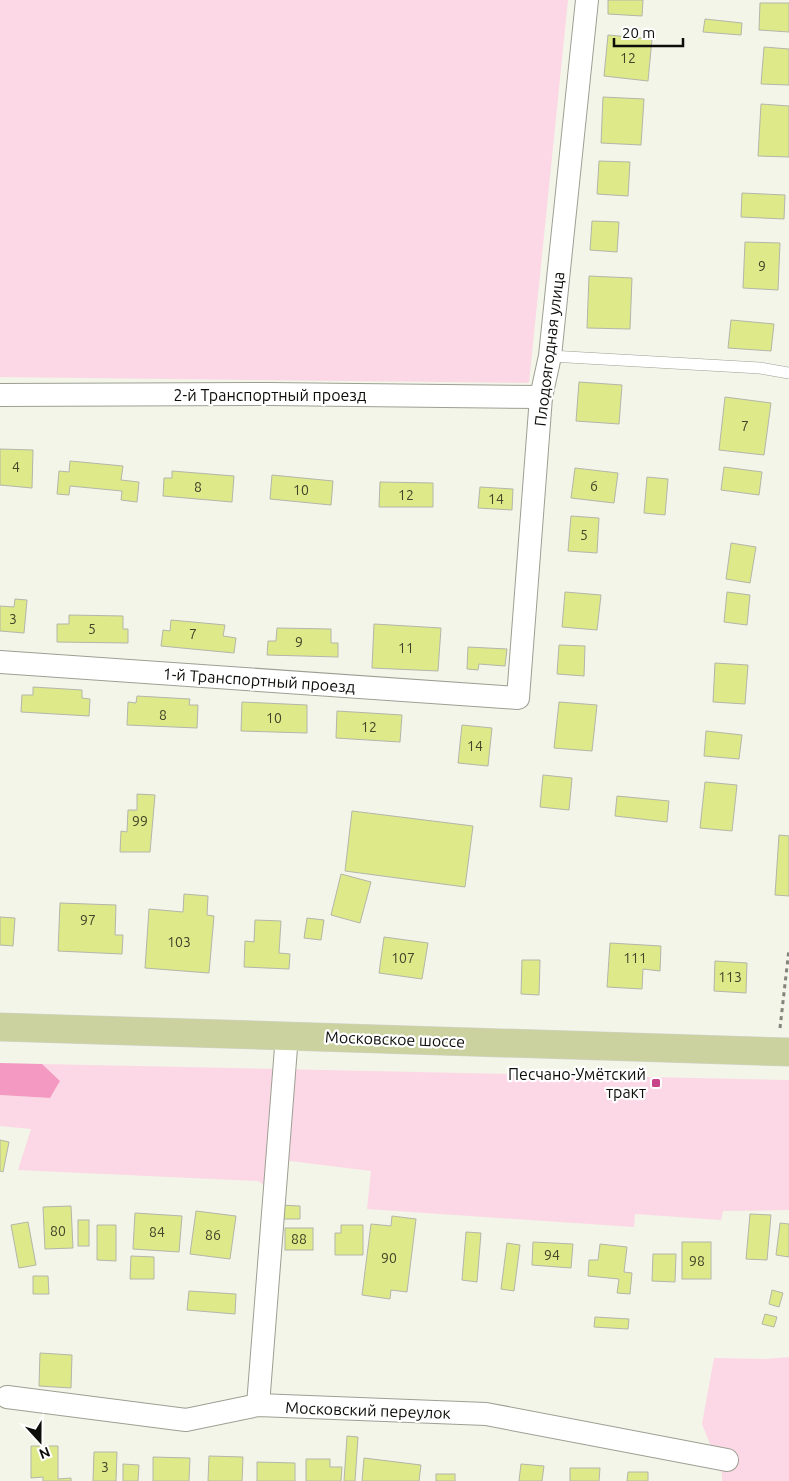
<svg xmlns="http://www.w3.org/2000/svg" width="789" height="1481" viewBox="0 0 789 1481" font-family="Ubuntu,sans-serif">
<style>
.green{fill:#fcd7e6}
.forest{fill:#f499c2}
.building{fill:#dee98a;stroke:#b4b6a9}
.lines{fill:none;stroke-linecap:round;stroke-linejoin:round}
.lane-casing{stroke:#9d9f93;stroke-width:12}
.street-casing{stroke:#9d9f93;stroke-width:24}
.primary-casing{stroke:#d3d4d3;stroke-width:29}
.path{stroke:#83847c;stroke-width:3;stroke-dasharray:4 4;stroke-linecap:butt}
.lane{stroke:#fff;stroke-width:11}
.street{stroke:#fff;stroke-width:22}
.primary{stroke:#cbd19f;stroke-width:28}
.poi-dot{fill:#c9458a;stroke:#fff;stroke-width:2}
.labels{text-anchor:middle;stroke-width:4.5;stroke-linejoin:round;paint-order:stroke}
.number-label{font-size:14px;fill:#41452a}
.street-label{font-size:16px;fill:#0d0e0a;stroke:#fff}
.poi-label{font-size:16px;fill:#0d0e0a;stroke:#fff;text-anchor:end}
</style>
<rect width="100%" height="100%" fill="#f3f5e8"/>
<!-- green -->
<g class="green">
<polygon points="0,0 568,0 529,383 0,377"/>
<polygon points="42,1064 789,1080 789,1210 723,1211 721,1220 635,1214 634,1227 367,1209 371,1171 282,1160 279,1195 258,1181 18,1170 31,1129 0,1126 0,1095 50,1098 60,1081"/>
<polygon points="789,1357 789,1481 722,1481 722,1474 702,1424 714,1358 766,1359"/>
</g>
<!-- forest -->
<polygon class="forest" points="0,1063 42,1064 60,1081 50,1098 0,1095"/>
<!-- building -->
<g class="building">
<polygon points="608,0 643,0 642,16 608,14"/>
<polygon points="760,3 789,3 789,32 759,30"/>
<polygon points="705,19 742,23 741,35 703,32"/>
<polygon points="608,35 652,39 648,81 604,76"/>
<polygon points="764,47 789,49 789,85 761,84"/>
<polygon points="603,97 644,99 641,145 601,143"/>
<polygon points="761,104 789,106 789,157 758,156"/>
<polygon points="599,161 630,162 628,196 597,194"/>
<polygon points="742,193 785,195 784,219 741,217"/>
<polygon points="592,221 619,222 617,252 590,250"/>
<polygon points="745,242 780,243 778,290 743,288"/>
<polygon points="589,276 632,278 630,329 587,328"/>
<polygon points="731,320 774,324 771,351 728,348"/>
<polygon points="579,382 622,385 619,424 576,421"/>
<polygon points="725,397 771,403 764,455 719,450"/>
<polygon points="0,449 33,450 32,488 0,485"/>
<polygon points="70,461 123,466 121,480 139,482 137,502 121,500 122,491 70,486 69,495 57,494 59,471 69,472"/>
<polygon points="724,467 762,472 759,495 721,490"/>
<polygon points="575,468 618,473 614,503 571,498"/>
<polygon points="172,471 234,476 232,502 163,496 164,478 172,478"/>
<polygon points="272,475 333,481 331,505 270,499"/>
<polygon points="647,477 668,479 665,515 644,513"/>
<polygon points="380,482 433,483 433,507 379,507"/>
<polygon points="480,487 513,489 512,510 478,508"/>
<polygon points="571,516 599,518 597,553 568,551"/>
<polygon points="731,543 756,547 750,583 726,579"/>
<polygon points="565,592 601,595 597,630 562,627"/>
<polygon points="727,592 750,595 747,625 724,622"/>
<polygon points="15,599 27,600 24,633 0,631 0,606 14,607"/>
<polygon points="69,615 123,616 123,629 128,629 128,643 57,642 57,624 69,624"/>
<polygon points="171,620 225,625 223,636 236,638 234,653 161,646 163,630 170,631"/>
<polygon points="374,624 441,628 438,671 372,668"/>
<polygon points="277,628 331,629 331,643 338,643 338,657 267,655 268,641 276,641"/>
<polygon points="559,645 585,646 584,676 557,674"/>
<polygon points="468,647 507,649 505,666 479,664 478,670 467,669"/>
<polygon points="715,663 748,665 745,704 713,702"/>
<polygon points="33,687 82,690 82,698 90,699 89,716 21,712 22,695 33,695"/>
<polygon points="137,696 190,699 189,705 198,705 197,728 127,725 128,702 136,703"/>
<polygon points="242,702 307,705 307,733 241,731"/>
<polygon points="559,702 597,705 592,751 554,748"/>
<polygon points="337,711 402,715 400,742 336,738"/>
<polygon points="462,725 492,728 488,766 458,763"/>
<polygon points="706,731 742,735 739,759 704,756"/>
<polygon points="543,775 572,778 569,810 540,807"/>
<polygon points="705,782 737,785 732,831 700,828"/>
<polygon points="137,794 155,795 150,852 120,852 121,831 127,832 128,810 137,810"/>
<polygon points="617,796 669,801 667,822 615,816"/>
<polygon points="352,811 473,826 465,887 345,871"/>
<polygon points="779,835 789,836 789,896 775,895"/>
<polygon points="341,874 371,882 360,923 331,915"/>
<polygon points="184,894 208,896 207,915 214,916 209,973 145,968 149,909 183,912"/>
<polygon points="60,903 116,905 115,935 123,935 122,954 58,951"/>
<polygon points="0,917 15,918 13,946 0,945"/>
<polygon points="307,918 324,920 321,940 304,938"/>
<polygon points="255,920 281,921 279,953 290,954 289,969 244,967 245,941 254,942"/>
<polygon points="384,937 428,943 422,979 379,973"/>
<polygon points="610,943 661,946 660,971 643,969 642,989 607,987"/>
<polygon points="522,960 540,960 539,995 521,994"/>
<polygon points="715,961 747,963 746,993 714,991"/>
<polygon points="0,1140 9,1142 3,1172 0,1171"/>
<polygon points="279,1205 300,1206 300,1219 278,1219"/>
<polygon points="71,1206 73,1248 45,1249 43,1207"/>
<polygon points="196,1211 236,1216 230,1259 190,1254"/>
<polygon points="135,1213 182,1216 179,1252 133,1249"/>
<polygon points="750,1214 771,1215 767,1260 746,1259"/>
<polygon points="392,1216 416,1219 407,1292 391,1290 390,1299 362,1295 371,1224 391,1226"/>
<rect x="78" y="1220" width="11" height="26"/>
<polygon points="28,1222 36,1265 19,1268 11,1225"/>
<polygon points="780,1223 789,1224 789,1257 776,1255"/>
<polygon points="97,1225 116,1225 116,1261 97,1260"/>
<polygon points="341,1225 363,1225 363,1255 335,1255 335,1233 341,1233"/>
<rect x="285" y="1228" width="28" height="22"/>
<polygon points="466,1232 481,1233 477,1282 462,1280"/>
<polygon points="533,1242 573,1244 571,1268 532,1265"/>
<rect x="682" y="1242" width="29" height="37"/>
<polygon points="507,1243 520,1245 514,1291 501,1289"/>
<polygon points="600,1244 627,1247 624,1272 632,1273 630,1294 617,1293 619,1279 588,1276 589,1260 598,1260"/>
<polygon points="653,1254 676,1254 675,1282 652,1281"/>
<polygon points="131,1256 154,1257 154,1279 130,1279"/>
<polygon points="33,1276 48,1276 49,1294 33,1294"/>
<polygon points="772,1290 783,1293 779,1307 769,1304"/>
<polygon points="189,1291 236,1294 235,1314 187,1310"/>
<polygon points="765,1314 777,1317 774,1327 762,1324"/>
<polygon points="595,1317 629,1319 628,1329 594,1327"/>
<polygon points="40,1353 72,1355 71,1388 39,1386"/>
<polygon points="347,1436 358,1437 355,1481 344,1481"/>
<polygon points="31,1446 58,1446 58,1479 71,1478 71,1481 43,1481 43,1477 31,1478"/>
<polygon points="94,1452 117,1452 116,1481 93,1481"/>
<polygon points="209,1456 243,1457 242,1481 208,1481"/>
<polygon points="153,1457 190,1458 189,1481 153,1481"/>
<polygon points="364,1458 421,1465 419,1481 362,1481"/>
<polygon points="306,1459 330,1459 330,1467 342,1467 341,1481 306,1481"/>
<polygon points="257,1462 295,1463 295,1481 257,1481"/>
<polygon points="123,1464 139,1465 138,1481 123,1481"/>
<polygon points="521,1464 544,1466 542,1481 519,1481"/>
<polygon points="570,1468 600,1468 599,1481 570,1481"/>
<polygon points="628,1472 648,1472 648,1481 627,1481"/>
<rect x="436" y="1474" width="19" height="7"/>
</g>
<g class="lines">
<defs>
<polyline id="lane" points="550,356 760,368 789,373"/>
<g id="street">
<polyline points="0,395 269,394 541,397"/>
<polyline points="0,662 518,698 541,397 550,356 587,0"/>
<polyline points="7,1397 186,1420 258,1405 486,1414 727,1460"/>
<polyline points="258,1405 287,1035"/>
</g>
<polyline id="primary" points="0,1027 789,1052"/>
</defs>
<!-- lane casing -->
<use href="#lane" class="lane-casing"/>
<!-- street casing -->
<use href="#street" class="street-casing"/>
<!-- primary casing -->
<use href="#primary" class="primary-casing"/>
<!-- path -->
<polyline class="path" points="780,1028 789,949"/>
<!-- lane -->
<use href="#lane" class="lane"/>
<!-- street -->
<use href="#street" class="street"/>
<!-- primary -->
<use href="#primary" class="primary"/>
</g>
<!-- markers -->
<rect class="poi-dot" x="651" y="1078" width="10" height="10" rx="2.5"/>
<g class="labels">
<!-- number labels -->
<g class="number-label">
<text x="628" y="63">12</text>
<text x="762" y="271">9</text>
<text x="745" y="431">7</text>
<text x="16" y="472">4</text>
<text x="594" y="491">6</text>
<text x="198" y="492">8</text>
<text x="301" y="495">10</text>
<text x="406" y="500">12</text>
<text x="496" y="504">14</text>
<text x="584" y="540">5</text>
<text x="13" y="624">3</text>
<text x="92" y="634">5</text>
<text x="193" y="639">7</text>
<text x="299" y="647">9</text>
<text x="406" y="653">11</text>
<text x="163" y="720">8</text>
<text x="274" y="723">10</text>
<text x="369" y="732">12</text>
<text x="475" y="751">14</text>
<text x="140" y="826">99</text>
<text x="88" y="925">97</text>
<text x="179" y="947">103</text>
<text x="403" y="963">107</text>
<text x="635" y="963">111</text>
<text x="730" y="982">113</text>
<text x="58" y="1236">80</text>
<text x="157" y="1237">84</text>
<text x="213" y="1240">86</text>
<text x="299" y="1244">88</text>
<text x="552" y="1260">94</text>
<text x="389" y="1263">90</text>
<text x="697" y="1266">98</text>
<text x="105" y="1472">3</text>
</g>
<!-- street labels -->
<g class="street-label">
<text transform="translate(549 349) rotate(-83)" y="6">Плодоягодная улица</text>
<text x="270" y="401">2-й Транспортный проезд</text>
<text transform="translate(259 680) rotate(4)" y="6">1-й Транспортный проезд</text>
<text transform="translate(395 1039) rotate(2)" y="6">Московское шоссе</text>
<text transform="translate(368 1410) rotate(2)" y="6">Московский переулок</text>
</g>
<!-- poi labels -->
<g class="poi-label">
<text x="646" y="1080">Песчано-Умётский<tspan x="646" dy="18">тракт</tspan></text>
</g>
</g>
<!-- north arrow -->
<g transform="translate(40 1441) rotate(159)" stroke="#ffffff" stroke-width="4" paint-order="stroke">
<path d="M0-4L9 19L0 12L-9 19Z" fill="#0d0e0a"/>
<text y="-8" font-size="14" font-weight="bold" text-anchor="middle" fill="#0d0e0a">N</text>
</g>
<!-- scale -->
<path d="M614 38v8h69v-8" fill="none" stroke="#0d0e0a" stroke-width="2.5"/>
<text x="622" y="38" font-size="15" fill="#0d0e0a" stroke="#ffffff" stroke-width="4" paint-order="stroke">20 m</text>
</svg>
